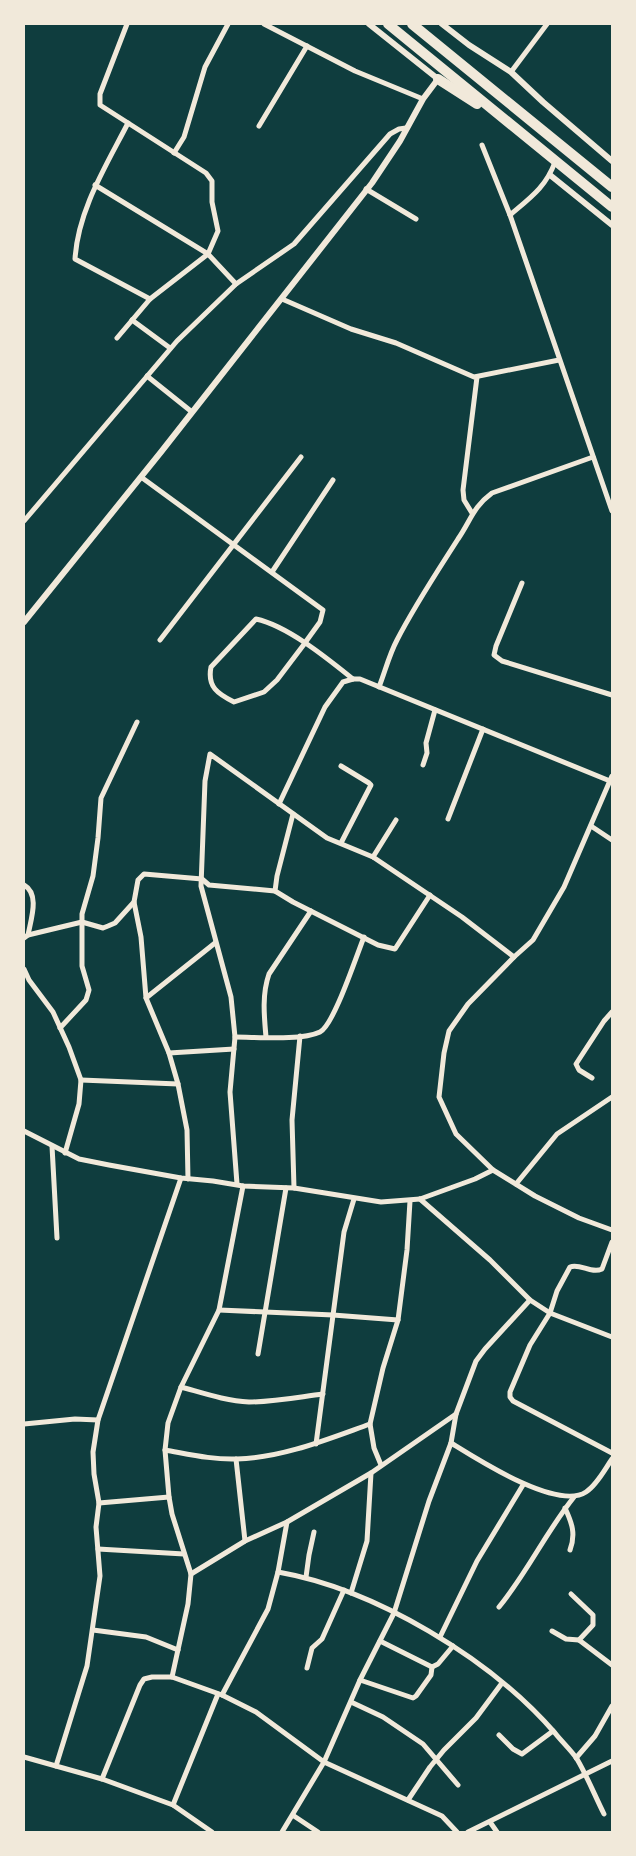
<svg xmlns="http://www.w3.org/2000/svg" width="636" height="1856" viewBox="0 0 636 1856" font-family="'Work Sans',sans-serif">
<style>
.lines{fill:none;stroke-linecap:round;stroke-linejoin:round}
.minor{stroke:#f1e9da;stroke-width:5}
.tertiary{stroke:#f1e9da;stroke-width:6}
.motorway{stroke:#f1e9da;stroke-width:10}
</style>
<rect width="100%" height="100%" fill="#0f3d3e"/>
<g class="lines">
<!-- minor -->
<g class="minor">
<polyline points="264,24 355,71 423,99"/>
<polyline points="511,72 547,24"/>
<path d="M128,123c-22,43 -50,87 -53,136l75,40"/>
<polyline points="259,126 307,46"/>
<polyline points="482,145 510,215 612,511"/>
<polyline points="174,153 184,137 205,67 228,24"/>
<polyline points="95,185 208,254 236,284"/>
<polyline points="366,189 416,219"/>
<path d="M510,215c20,-17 36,-28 45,-53"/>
<polyline points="282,299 351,329 396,343 474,377 559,360"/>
<polyline points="132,320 170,348"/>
<polyline points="117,338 150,299 208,254 218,231 212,202 212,181 206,173 100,105 100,94 127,24"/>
<polyline points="147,376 192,412"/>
<path d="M141,477l182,133 -3,12 -13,18 -2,3 -28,37 -13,12 -30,10c-16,-8 -27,-15 -23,-35l45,-48c32,7 72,40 97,60"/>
<polyline points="472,513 464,500 463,490 477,377"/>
<polyline points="24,521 177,341 236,284 294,244 390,134 399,129 406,128"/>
<polyline points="272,572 333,480"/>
<polyline points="522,583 496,646 494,655 502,661 612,695"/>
<polyline points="160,640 301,457"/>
<path d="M379,687c6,-15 10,-32 18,-47 18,-35 40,-68 61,-101 13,-19 15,-32 34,-46l101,-36"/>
<polyline points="423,765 427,753 426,743 435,710"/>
<polyline points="341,766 369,783 371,785 341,843"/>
<polyline points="612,776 564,887 533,940 514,957 468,1004 449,1031 444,1053 439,1097 456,1134 493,1170 535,1196 579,1218 612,1230"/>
<polyline points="279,804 325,707 343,682 353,679 360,679 610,781"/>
<polyline points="293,814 277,876 275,891 293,902 378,945 395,949 430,895"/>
<polyline points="448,819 483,729"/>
<polyline points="591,826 612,840"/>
<polyline points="373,857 396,820"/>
<path d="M24,885c16,9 7,34 4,50"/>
<polyline points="134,902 141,937 146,998 169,1053 178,1084 187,1130 188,1179"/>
<polyline points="24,938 28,935 82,922 103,928 108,926 115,923 134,902 138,880 144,874 202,879 209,885 275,891"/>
<polyline points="24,969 29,980 53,1012 69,1047 81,1080 79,1104 65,1153"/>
<polyline points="146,998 215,943"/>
<polyline points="60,1028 86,1000 89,990 82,966 82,914 93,876 98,838 101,798 137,722"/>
<path d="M235,1037c22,0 66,4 85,-5 14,-7 37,-78 44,-95"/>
<path d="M266,1037c-2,-22 -4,-43 3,-63l42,-63"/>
<polyline points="169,1053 234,1049"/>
<polyline points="592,1078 579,1070 576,1064 604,1021 612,1012"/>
<polyline points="81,1080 178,1084"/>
<polyline points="24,1131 79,1159 109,1165 181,1178 213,1181 243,1186 294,1188 381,1202 420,1199 475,1179 493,1170"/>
<polyline points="52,1146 57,1238"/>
<polyline points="237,1184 230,1092 235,1037 231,997 201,886 205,781 210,754 327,838 373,857 462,917 514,957"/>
<polyline points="516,1184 557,1134 612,1097"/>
<polyline points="294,1188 292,1120 300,1036"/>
<polyline points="420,1199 490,1260 530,1300 550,1313 612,1337"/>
<path d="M612,1242l-10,27c-11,5 -22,-6 -32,-2l-13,24 -7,22 -20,32 -20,47v5l3,4 99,52"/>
<polyline points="219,1310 333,1315 398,1320"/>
<polyline points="258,1354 286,1188"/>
<path d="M181,1387c22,6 45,14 68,15 25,0 50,-5 74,-8"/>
<polyline points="24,1424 75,1419 98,1420"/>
<path d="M451,1443c26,16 106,68 135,49 11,-7 19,-23 26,-33"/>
<polyline points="316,1444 344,1232 354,1199"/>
<path d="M165,1450c23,4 48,10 72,9 45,-1 91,-20 133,-35"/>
<polyline points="236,1459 245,1541"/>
<polyline points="381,1465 374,1448 370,1424 383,1368 398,1320 407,1250 410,1201"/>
<polyline points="99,1503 169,1497"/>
<path d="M565,1508c7,15 11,26 5,42"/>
<polyline points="98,1549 184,1554"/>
<path d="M278,1572c97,17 213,87 277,161 7,9 16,17 22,26 10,17 18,37 27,55"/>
<polyline points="191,1574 245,1541 287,1522 371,1473 456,1414"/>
<polyline points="306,1577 309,1555 314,1532"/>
<polyline points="351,1593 367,1541 371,1473"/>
<path d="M499,1607c28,-34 47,-75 75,-110"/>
<polyline points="93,1630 146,1637 178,1650"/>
<polyline points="552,1631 566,1639 579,1640 593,1625 593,1615 571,1594"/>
<polyline points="440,1637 477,1561 523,1485"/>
<polyline points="579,1640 612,1665"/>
<polyline points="380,1641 432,1667"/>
<polyline points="432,1667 438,1664 453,1646"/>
<polyline points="307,1668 312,1648 322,1639 344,1590"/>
<polyline points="172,1677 188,1604 191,1574 172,1514 169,1497 165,1450 168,1423 181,1387 219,1310 243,1186"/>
<polyline points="360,1680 413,1698 416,1696 431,1675 432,1667"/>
<polyline points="222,1695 268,1609 278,1572 287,1522"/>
<polyline points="351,1702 383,1717 423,1744 458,1785"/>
<polyline points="499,1735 513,1749 522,1754 553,1731"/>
<polyline points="24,1757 102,1779 173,1805 212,1832"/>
<polyline points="576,1758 595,1736 612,1706"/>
<polyline points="56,1766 87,1666 100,1576 96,1527 99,1503 94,1474 93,1452 98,1420 181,1178"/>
<polyline points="102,1779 140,1685 144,1679 152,1677 172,1677 222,1695 256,1712 324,1762 442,1816 457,1832"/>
<polyline points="408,1800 430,1767 444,1750 476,1718 502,1683"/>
<polyline points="173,1805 218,1694"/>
<polyline points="294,1816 318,1832"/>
<polyline points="490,1822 497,1832"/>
<polyline points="282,1832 324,1762 360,1680 394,1613 429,1501 451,1443 456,1414 476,1361 485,1349 530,1300"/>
<polyline points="468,1832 612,1761"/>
</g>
<!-- tertiary -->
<g class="tertiary">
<polyline points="442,24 469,45 511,72 543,102 612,161"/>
<polyline points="550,175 612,225"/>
<polyline points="24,622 161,452 372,183 400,141 423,99 438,79 369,24"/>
</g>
<!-- motorway -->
<g class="motorway">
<polyline points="388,24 612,207"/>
<polyline points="412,24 612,187"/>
<polyline points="438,79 477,104"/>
</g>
</g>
<!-- border -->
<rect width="636" height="1856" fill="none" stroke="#f1e9da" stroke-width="50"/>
</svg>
